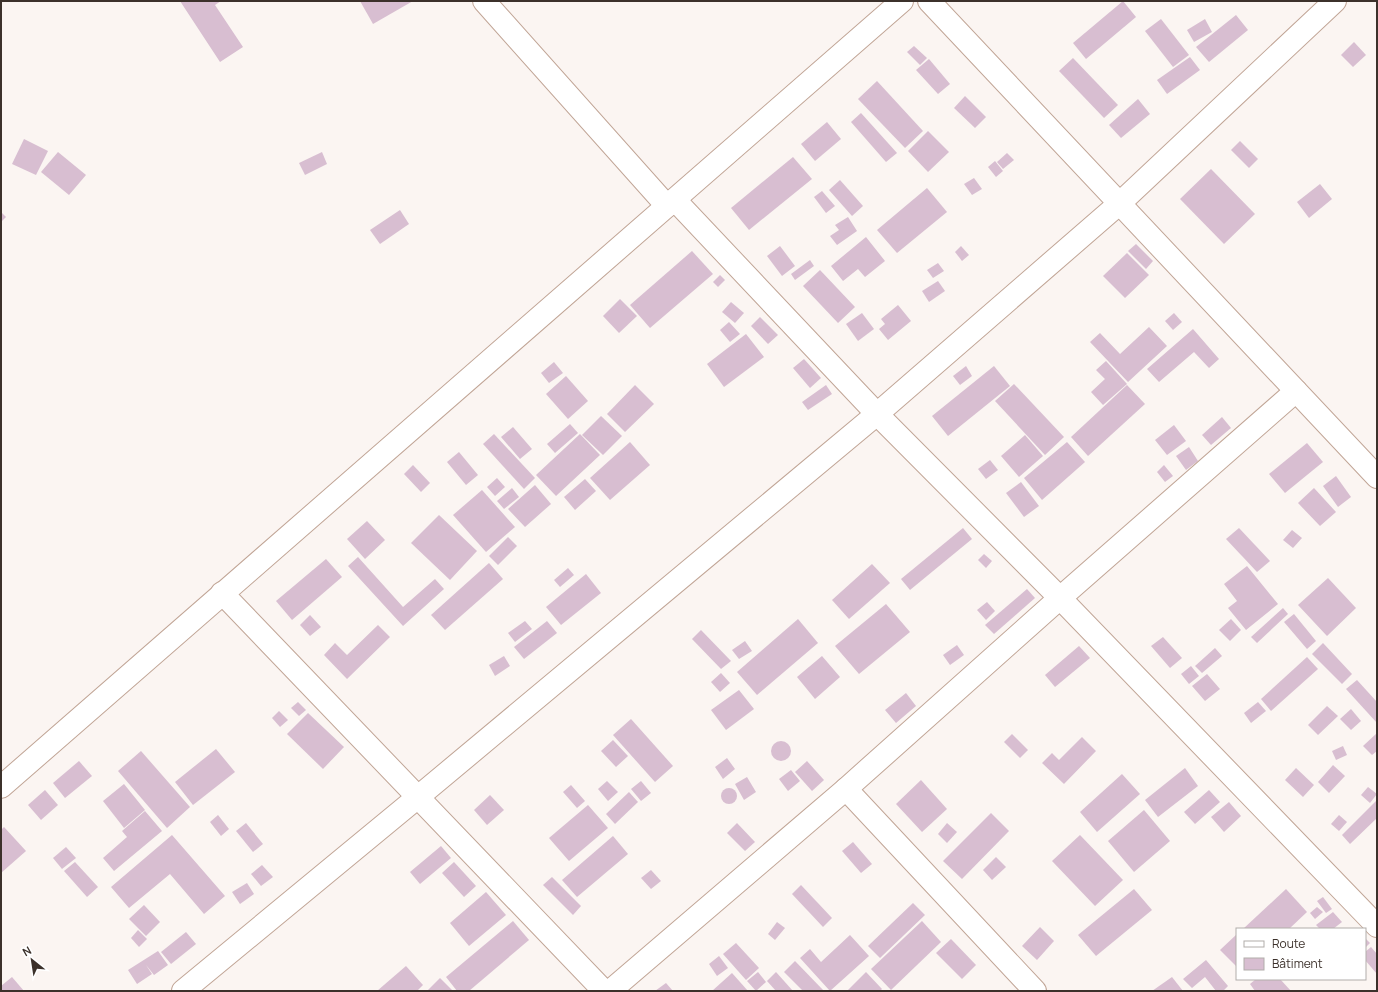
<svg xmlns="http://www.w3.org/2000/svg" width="1378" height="992" viewBox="0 0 1378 992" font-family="Manrope,sans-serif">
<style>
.building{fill:#d8bed1}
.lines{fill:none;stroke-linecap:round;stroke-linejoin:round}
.minor-casing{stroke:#c1a596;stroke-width:24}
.minor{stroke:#fff;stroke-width:22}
</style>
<rect width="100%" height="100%" fill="#fbf5f2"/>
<!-- building -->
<g class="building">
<polygon points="180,1 221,1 215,5 243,47 220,62"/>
<polygon points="360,1 413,1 373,24"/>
<polygon points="1123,1 1136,17 1086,59 1073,43"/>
<polygon points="1236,15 1248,30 1209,62 1196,47"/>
<polygon points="1161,19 1189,55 1173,67 1145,31"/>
<polygon points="1205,19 1212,32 1194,42 1187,30"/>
<polygon points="1354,42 1366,55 1353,67 1341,55"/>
<polygon points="914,46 927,58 920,65 907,52"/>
<polygon points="1190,57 1200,70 1167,94 1157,80"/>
<polygon points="1073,58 1118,105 1104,118 1059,71"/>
<polygon points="929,59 950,84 938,94 916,70"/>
<polygon points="877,81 923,131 905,148 858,99"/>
<polygon points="965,96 986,117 975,128 954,108"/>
<polygon points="1138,99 1150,114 1121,138 1109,125"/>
<polygon points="861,113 897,153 886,162 851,122"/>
<polygon points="827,122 841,139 815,161 801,144"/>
<polygon points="928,131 949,152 928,172 908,151"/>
<polygon points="24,139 48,151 36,175 12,164"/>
<polygon points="1240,141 1258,159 1249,168 1231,150"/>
<polygon points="58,152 86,175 69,195 41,172"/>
<polygon points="322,152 327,164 305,175 299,163"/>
<polygon points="1007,153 1014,160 1003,169 997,162"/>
<polygon points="793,157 812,179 749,230 731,208"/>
<polygon points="995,161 1003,171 996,177 988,167"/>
<polygon points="1211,169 1255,214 1224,244 1180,199"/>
<polygon points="974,178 982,189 972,195 964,184"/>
<polygon points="840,180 863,206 852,216 829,190"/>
<polygon points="1320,184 1332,199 1309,218 1297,202"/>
<polygon points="927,188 947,212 897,253 877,230"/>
<polygon points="822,191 835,206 826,213 814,197"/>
<polygon points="400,210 409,224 380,244 370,230"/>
<polygon points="1,212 6,217 1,222"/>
<polygon points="848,217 857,231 837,245 830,236 839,230 835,225"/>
<polygon points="866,237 885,261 865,277 858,269 843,281 831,266"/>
<polygon points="1136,244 1153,261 1146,269 1128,251"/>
<polygon points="780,246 795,266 782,276 767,256"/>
<polygon points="961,246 969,255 962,261 955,252"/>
<polygon points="692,251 713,274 650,328 630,305"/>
<polygon points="1127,253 1149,275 1125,298 1103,276"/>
<polygon points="810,260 814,266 795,280 791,274"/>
<polygon points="938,263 944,271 933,278 927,270"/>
<polygon points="820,270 855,307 838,323 803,286"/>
<polygon points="720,275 725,280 718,287 713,282"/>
<polygon points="938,281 945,291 929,302 922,291"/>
<polygon points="620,299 637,316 619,333 603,316"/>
<polygon points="731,302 744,313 735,323 722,312"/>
<polygon points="898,305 911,321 888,340 879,329 885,324 881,319"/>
<polygon points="862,313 874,329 858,341 846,324"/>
<polygon points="1174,313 1182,322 1173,330 1165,321"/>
<polygon points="760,317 778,335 768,344 751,326"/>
<polygon points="729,322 740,334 730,342 720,330"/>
<polygon points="1149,327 1167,346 1128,382 1090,342 1100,333 1120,354"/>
<polygon points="1193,329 1219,359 1209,368 1194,352 1159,382 1147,369"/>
<polygon points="746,334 764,357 724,387 707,364"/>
<polygon points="804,359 821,378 810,388 793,368"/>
<polygon points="1106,361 1127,384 1103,405 1091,392 1105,379 1096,370"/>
<polygon points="554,362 563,373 549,383 541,373"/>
<polygon points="966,366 972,376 960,385 953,376"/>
<polygon points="994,366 1010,386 948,436 932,416"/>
<polygon points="566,376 588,401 568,419 546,394"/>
<polygon points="1014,384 1064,437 1045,455 995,401"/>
<polygon points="635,385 654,404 625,432 607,414"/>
<polygon points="826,385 832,394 808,410 802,402"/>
<polygon points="1127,385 1145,404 1088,456 1071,437"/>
<polygon points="601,416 622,436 603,455 582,435"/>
<polygon points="1222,417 1231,428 1211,445 1202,435"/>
<polygon points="570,424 578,433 555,453 547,444"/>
<polygon points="1174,425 1186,441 1167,455 1155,440"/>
<polygon points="513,427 532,449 520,459 501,437"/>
<polygon points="494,434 535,478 524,489 483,444"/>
<polygon points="580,434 600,455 556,496 536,475"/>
<polygon points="1025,435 1043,456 1019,477 1001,456"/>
<polygon points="630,442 650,465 610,500 590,478"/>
<polygon points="1067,442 1085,462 1042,500 1024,478"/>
<polygon points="1307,443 1323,462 1285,493 1269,474"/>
<polygon points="1189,447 1198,461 1186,470 1176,456"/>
<polygon points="459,452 478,475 466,485 447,462"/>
<polygon points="990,460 998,470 986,479 978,469"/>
<polygon points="413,465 430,483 421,492 404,474"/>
<polygon points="1164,465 1173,476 1165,482 1157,472"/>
<polygon points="1336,476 1351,497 1338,507 1323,486"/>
<polygon points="497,478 505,487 495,496 487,487"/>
<polygon points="585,479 596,491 575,510 564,497"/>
<polygon points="1021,482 1039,506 1024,517 1006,493"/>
<polygon points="535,485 551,504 525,527 508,509"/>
<polygon points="512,488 519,497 504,509 497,501"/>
<polygon points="1314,488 1336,512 1320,526 1298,503"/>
<polygon points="482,490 515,527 486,552 453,515"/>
<polygon points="439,515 477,551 450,580 411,543"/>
<polygon points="367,521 385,540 365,559 347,539"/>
<polygon points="963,528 972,539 910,590 901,579"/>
<polygon points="1239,528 1270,561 1257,572 1226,539"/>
<polygon points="1292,530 1302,538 1293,548 1283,540"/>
<polygon points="508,537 517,546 498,565 489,556"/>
<polygon points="984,554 992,561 986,568 978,560"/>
<polygon points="358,557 403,607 435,579 444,589 403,626 348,566"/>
<polygon points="326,559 342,577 292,620 276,601"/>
<polygon points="489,563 503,579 445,630 431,615"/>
<polygon points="872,564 890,583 849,619 832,600"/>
<polygon points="1247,566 1278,604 1246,630 1228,608 1237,601 1224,584"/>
<polygon points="568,568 574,575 560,587 554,580"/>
<polygon points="586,574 601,593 561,625 546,607"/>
<polygon points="1328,578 1356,608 1327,636 1298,605"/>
<polygon points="1027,589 1035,598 994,634 985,625"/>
<polygon points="987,602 995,611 986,620 977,610"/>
<polygon points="886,604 910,632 859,674 835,646"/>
<polygon points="1283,608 1288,614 1257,643 1251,637"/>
<polygon points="1294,614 1316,641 1307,649 1284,622"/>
<polygon points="310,615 321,627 310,636 300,625"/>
<polygon points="798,619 818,643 757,695 737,672"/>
<polygon points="1231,619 1241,630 1230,641 1219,630"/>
<polygon points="525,621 532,629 515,642 508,633"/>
<polygon points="547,621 557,633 524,659 514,647"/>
<polygon points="378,625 390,637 347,679 324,655 335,643 347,655"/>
<polygon points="701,630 731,661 721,669 692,639"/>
<polygon points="1163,637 1182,658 1170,668 1151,646"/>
<polygon points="745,641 752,651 739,659 732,650"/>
<polygon points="1323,643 1352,674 1342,684 1312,654"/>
<polygon points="957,645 964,655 950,665 943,655"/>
<polygon points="1079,646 1090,658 1055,687 1045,675"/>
<polygon points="1215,648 1222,656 1202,673 1195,666"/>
<polygon points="504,656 510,666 495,676 489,665"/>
<polygon points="822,656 840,677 815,699 797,677"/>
<polygon points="1307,657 1318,669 1271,711 1261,699"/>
<polygon points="1191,666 1199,676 1189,684 1181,674"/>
<polygon points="721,673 730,683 720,692 711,682"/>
<polygon points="1207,674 1220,689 1205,701 1192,686"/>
<polygon points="1357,680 1377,702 1377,723 1346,689"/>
<polygon points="739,690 754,709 726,730 711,710"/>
<polygon points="906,693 916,706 896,723 885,710"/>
<polygon points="298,702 306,710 299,716 291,708"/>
<polygon points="1258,702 1266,711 1251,723 1244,713"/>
<polygon points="1327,706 1338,716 1318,735 1308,725"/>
<polygon points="1351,709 1361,721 1351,730 1340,719"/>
<polygon points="279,711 288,720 280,727 272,718"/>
<polygon points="308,713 344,747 323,769 287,734"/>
<polygon points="631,719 673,766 655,782 613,735"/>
<polygon points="1377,733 1377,751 1372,755 1363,746"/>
<polygon points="1012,734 1028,750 1020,758 1004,742"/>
<polygon points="1082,737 1096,751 1064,784 1042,763 1052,753 1059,760"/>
<polygon points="613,740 628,756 616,767 601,751"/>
<circle cx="781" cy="751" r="10"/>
<polygon points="1343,746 1347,755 1336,760 1332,751"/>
<polygon points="216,749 235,772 193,805 175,782"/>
<polygon points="141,751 190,807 167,828 118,771"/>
<polygon points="727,758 735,769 723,779 715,767"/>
<polygon points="79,761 92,776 65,798 53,783"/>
<polygon points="807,761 824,780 812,791 795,772"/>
<polygon points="1333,765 1345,776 1329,793 1318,782"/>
<polygon points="1185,768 1198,786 1158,817 1145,800"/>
<polygon points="1296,768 1314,785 1303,797 1285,780"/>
<polygon points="791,770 800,781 788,791 779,779"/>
<polygon points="1122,774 1140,794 1097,832 1080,812"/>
<polygon points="747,777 756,792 744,800 735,784"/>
<polygon points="921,780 947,809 922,832 896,804"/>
<polygon points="607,781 618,792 608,801 598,789"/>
<polygon points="641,781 651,793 641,801 631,789"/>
<polygon points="124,784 145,810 124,828 103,801"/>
<polygon points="571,785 585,801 577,808 563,792"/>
<polygon points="1368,787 1377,794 1370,803 1361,795"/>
<circle cx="729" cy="796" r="8"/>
<polygon points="45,790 58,805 41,820 28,805"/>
<polygon points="1209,790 1220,802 1195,824 1184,812"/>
<polygon points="629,792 638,802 615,824 606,814"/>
<polygon points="490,795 504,810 487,825 474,810"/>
<polygon points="1377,800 1377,818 1350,844 1342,835"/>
<polygon points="1229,802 1241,816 1224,832 1211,817"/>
<polygon points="588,805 608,828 569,861 549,838"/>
<polygon points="1144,810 1170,841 1134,872 1108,841"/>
<polygon points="145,811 162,831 114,871 103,858 127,837 122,831"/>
<polygon points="991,813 1009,831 962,879 943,861"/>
<polygon points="218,815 229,829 221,836 210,822"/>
<polygon points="1339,815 1347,822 1339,831 1331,824"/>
<polygon points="246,823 263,844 253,852 236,831"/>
<polygon points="737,823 755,842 745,851 727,833"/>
<polygon points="947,823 957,832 947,843 938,834"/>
<polygon points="4,827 26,851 1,873 1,830"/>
<polygon points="172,835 225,896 204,914 170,874 129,908 111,887"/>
<polygon points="1080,835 1123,880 1095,906 1052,861"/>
<polygon points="613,836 628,854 577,897 562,880"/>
<polygon points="853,842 872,864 861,873 842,851"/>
<polygon points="441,846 451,858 420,884 410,872"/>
<polygon points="66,847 76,858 62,869 53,858"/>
<polygon points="996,857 1006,867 992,880 983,870"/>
<polygon points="75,862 98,887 87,897 64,871"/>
<polygon points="454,862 476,886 464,897 442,873"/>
<polygon points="262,865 273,877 261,886 251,874"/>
<polygon points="651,870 661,881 651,889 641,878"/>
<polygon points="552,877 581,906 573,915 543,885"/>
<polygon points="247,883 254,894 240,904 232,892"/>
<polygon points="801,885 832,918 823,927 792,894"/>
<polygon points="1134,889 1152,910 1096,956 1078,935"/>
<polygon points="1286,889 1307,912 1289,929 1243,929"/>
<polygon points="486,892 506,915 469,946 450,923"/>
<polygon points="1323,897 1332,909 1326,913 1317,901"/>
<polygon points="913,903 925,915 880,958 868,946"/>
<polygon points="144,905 160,922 146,936 129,919"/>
<polygon points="1317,907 1323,912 1315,919 1310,913"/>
<polygon points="1333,912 1342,922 1333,929 1320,929 1316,925"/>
<polygon points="513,921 529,940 469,991 457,991 446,977"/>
<polygon points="922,921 941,942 891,990 871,969"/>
<polygon points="777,922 785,928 775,940 768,934"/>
<polygon points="1040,927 1054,941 1037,960 1022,946"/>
<polygon points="138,930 147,939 139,947 131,938"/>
<polygon points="186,932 196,944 171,964 161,952"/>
<polygon points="1237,934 1237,967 1220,950"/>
<polygon points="850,935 869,956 830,991 800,958 810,949 821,962"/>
<polygon points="1365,938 1370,943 1365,948"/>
<polygon points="951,939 976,965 962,979 936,953"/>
<polygon points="736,943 759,968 746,980 723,954"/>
<polygon points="1371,947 1377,954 1377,974 1365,960 1365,952"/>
<polygon points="158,951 168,965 154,975 146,965 152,974 137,984 128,970"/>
<polygon points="719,956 728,968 717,976 709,964"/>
<polygon points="1206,960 1228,986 1223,991 1216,991 1205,977 1192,988 1183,979"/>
<polygon points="795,961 824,991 803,991 784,972"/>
<polygon points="406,966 423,985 417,991 377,991"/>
<polygon points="758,972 766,982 756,991 747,981"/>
<polygon points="776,972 793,991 776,991 767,981"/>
<polygon points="866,972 882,989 880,991 847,991"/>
<polygon points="732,973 748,991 712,991"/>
<polygon points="12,977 24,991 1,991 1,986"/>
<polygon points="1172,977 1183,991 1152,991"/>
<polygon points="440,978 453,991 427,991"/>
<polygon points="1256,979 1280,979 1291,991 1255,991 1250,984"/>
<polygon points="666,983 673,991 655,991"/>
</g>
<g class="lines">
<defs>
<g id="minor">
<polyline points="484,1 667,206"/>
<polyline points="929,1 1377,477"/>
<polyline points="675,200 877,414 1060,598 1377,926"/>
<polyline points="222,593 604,991"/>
<path d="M1,787c299,-263 601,-523 901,-786"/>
<polyline points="846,789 1035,991"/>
<polyline points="183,991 418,797 877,414 1120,203 1335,1"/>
<polyline points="610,991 846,789 1060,598 1296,391"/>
</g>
</defs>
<!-- minor casing -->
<use href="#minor" class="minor-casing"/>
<!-- minor -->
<use href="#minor" class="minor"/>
</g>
<!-- border -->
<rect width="1378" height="992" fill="none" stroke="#3c312b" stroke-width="4"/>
<!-- legend -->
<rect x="1236" y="928" width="130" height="52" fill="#ffffff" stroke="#b1adaa"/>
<rect x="1244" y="941" width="20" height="6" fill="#ffffff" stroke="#b1adaa"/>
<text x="1272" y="948" font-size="12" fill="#3c312b">Route</text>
<rect x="1244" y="958" width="20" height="12" fill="#d8bed1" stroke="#b1adaa"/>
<text x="1272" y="968" font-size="12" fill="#3c312b">Bâtiment</text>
<!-- north arrow -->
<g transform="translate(32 960) rotate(330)" stroke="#ffffff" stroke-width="3" paint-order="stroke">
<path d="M0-3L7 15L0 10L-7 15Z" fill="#3c312b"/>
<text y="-6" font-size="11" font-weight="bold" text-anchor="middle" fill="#3c312b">N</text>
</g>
</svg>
